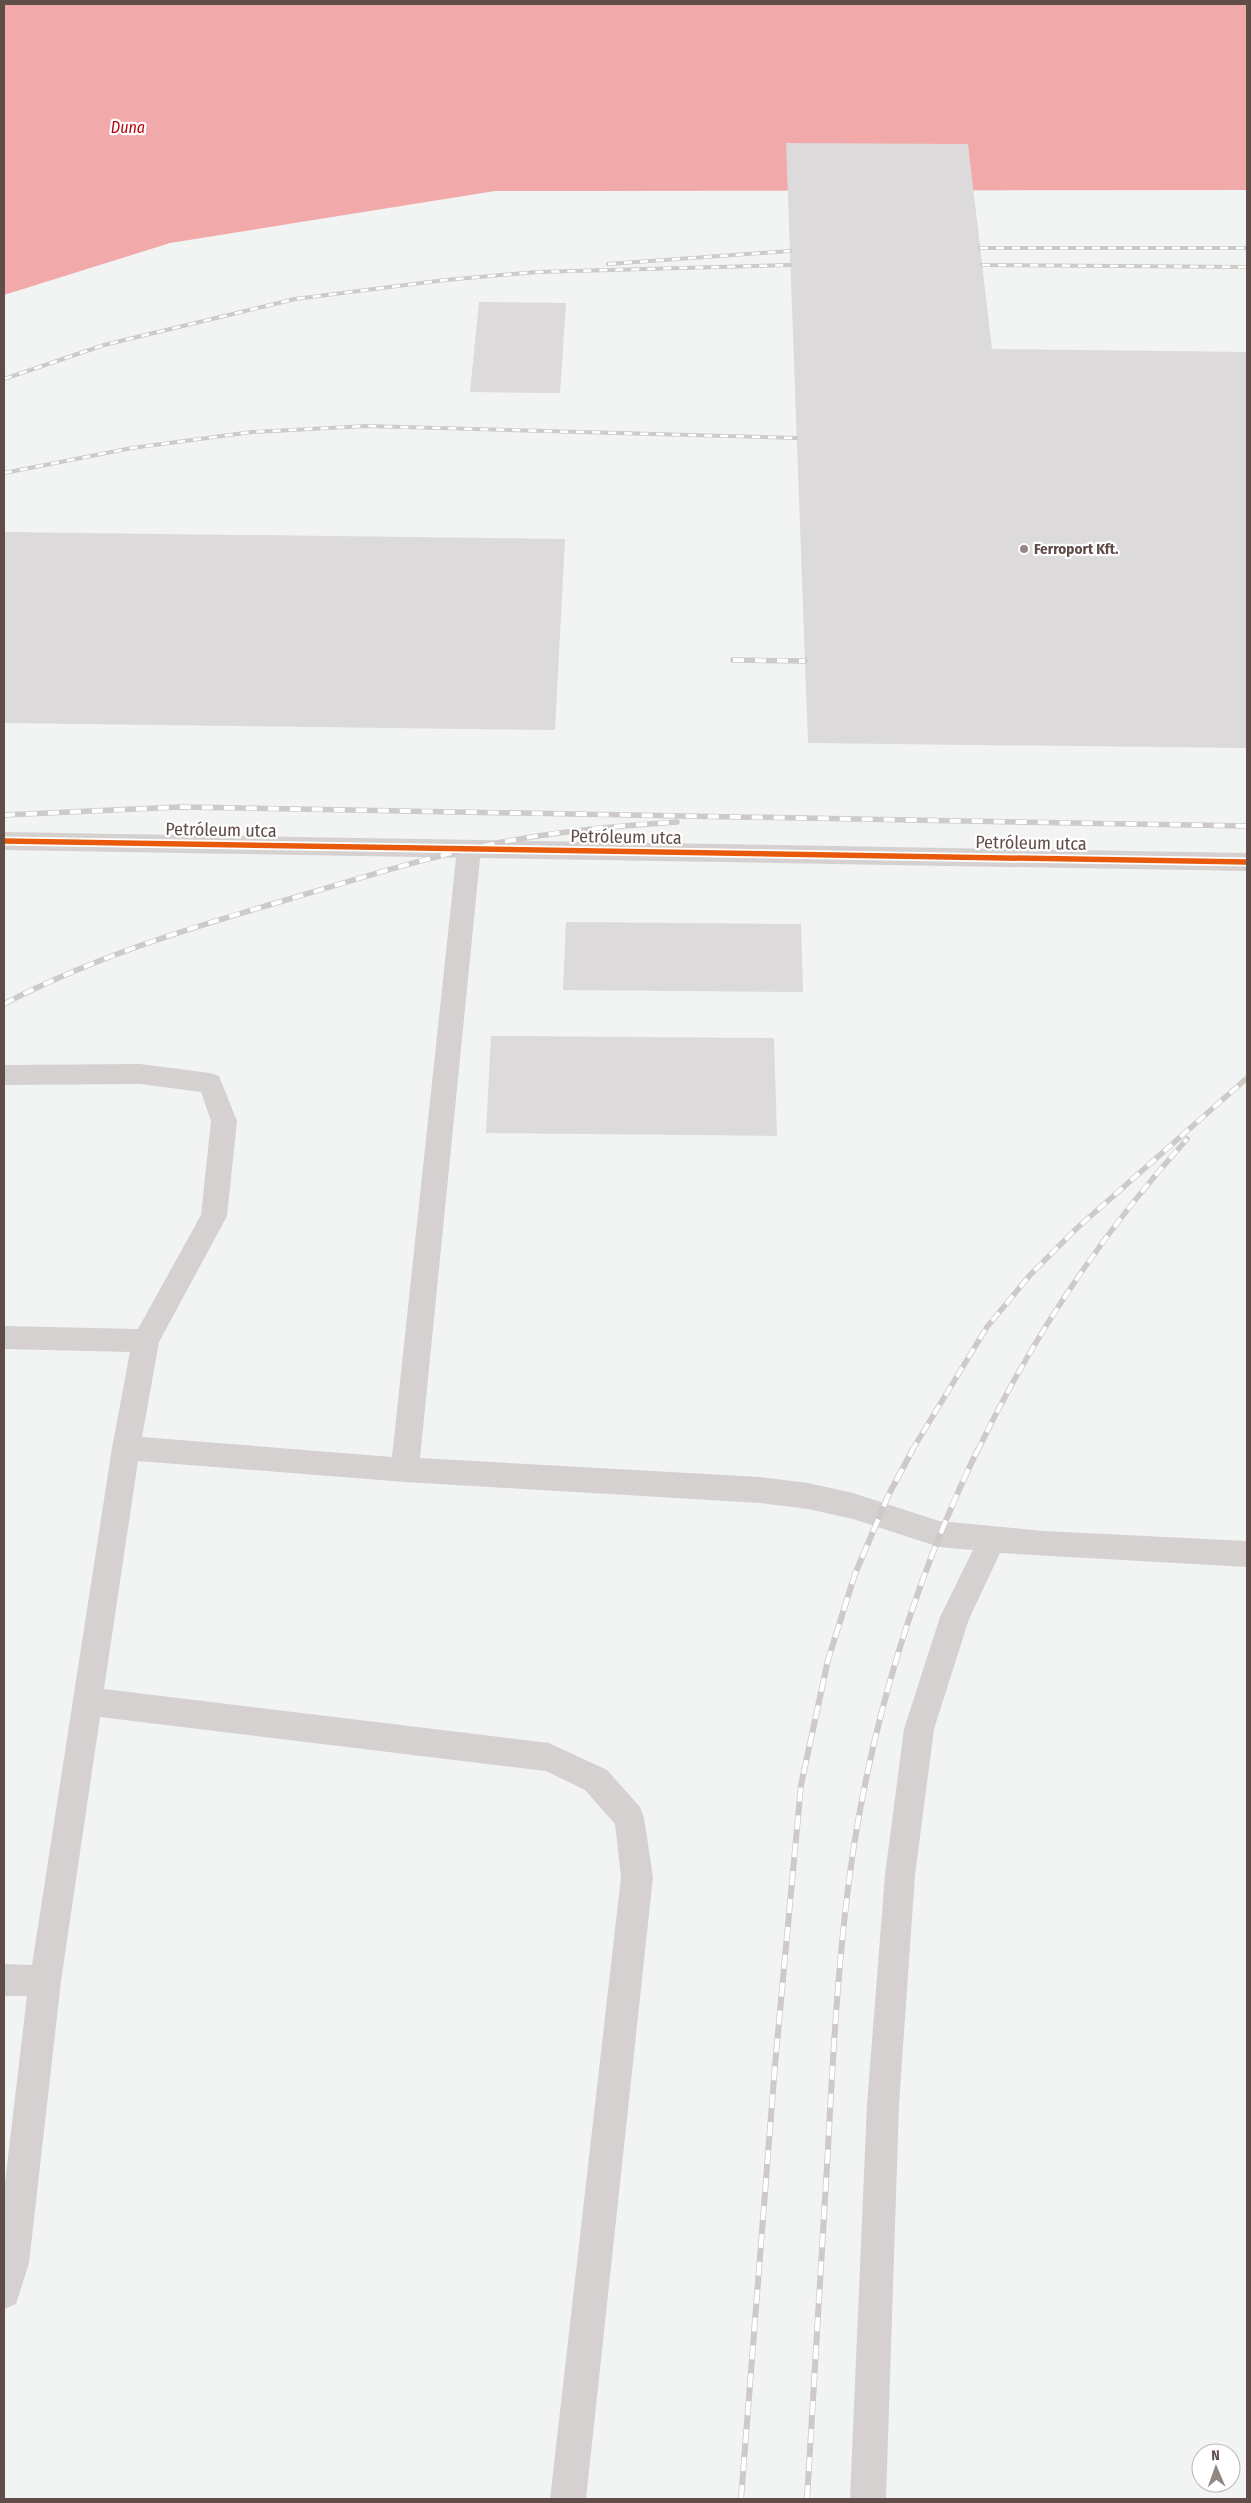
<svg xmlns="http://www.w3.org/2000/svg" width="1251" height="2503" viewBox="0 0 1251 2503" font-family="'Fira Sans Condensed',sans-serif">
<style>
.water{fill:#f2a9aa}
.building{fill:#dcdada}
.lines{fill:none;stroke-linecap:round;stroke-linejoin:round}
.lane{fill:#d5d1d0;fill-rule:evenodd}
.street{fill:#d5d1d0;fill-rule:evenodd}
.rail-far2-casing{stroke:#cdcac9;stroke-width:4}
.rail-far1-casing{stroke:#cdcac9;stroke-width:5.5}
.rail-casing{stroke:#cdcac9;stroke-width:6}
.rail-far2{stroke:#fff;stroke-width:2.5;stroke-dasharray:8;stroke-linecap:butt}
.rail-far1{stroke:#fff;stroke-width:4;stroke-dasharray:11;stroke-linecap:butt}
.rail{stroke:#fff;stroke-width:4.5;stroke-dasharray:14;stroke-linecap:butt}
.cycleway-casing{stroke:#fff;stroke-width:9}
.cycleway{stroke:#e8590c;stroke-width:5.5}
.poi-dot{fill:#938784;stroke:#fff;stroke-width:2}
.labels{text-anchor:middle;stroke-width:4.5;stroke-linejoin:round;paint-order:stroke}
.far-poi-label{font-size:15px;font-weight:bold;fill:#604d48;stroke:#fff;text-anchor:start}
.far-water-label{font-size:16px;font-style:italic;fill:#b70307;stroke:#fff}
.street-label{font-size:18px;fill:#604d48;stroke:#fff}
</style>
<rect width="100%" height="100%" fill="#f2f3f3"/>
<!-- water -->
<polygon class="water" points="4,4 1247,4 1247,190 495,191 170,243 4,295"/>
<!-- building -->
<g class="building">
<polygon points="786,143 968,144 992,349 1247,352 1247,748 808,743"/>
<polygon points="479,302 566,303 560,393 470,392"/>
<polygon points="4,532 565,539 555,730 4,723"/>
<polygon points="566,922 801,924 803,992 563,990"/>
<polygon points="491,1036 774,1038 777,1136 486,1133"/>
</g>
<g class="lines">
<!-- lane -->
<polygon class="lane" points="469,840 477,843 481,849 420,1458 760,1477 808,1483 853,1493 939,1521 1044,1531 1247,1541 1247,1567 1000,1553 969,1619 934,1729 915,1875 899,2104 886,2499 850,2499 867,2104 885,1875 904,1729 940,1617 973,1550 939,1547 853,1519 808,1509 760,1503 405,1482 138,1461 104,1689 549,1743 607,1770 640,1807 644,1818 653,1877 586,2499 550,2499 621,1877 615,1824 585,1790 546,1771 100,1717 61,1981 29,2263 16,2304 4,2309 4,2191 27,1996 4,1996 4,1964 32,1965 112,1448 130,1352 4,1349 4,1326 138,1329 201,1215 211,1121 201,1092 140,1084 4,1085 4,1065 140,1064 210,1073 219,1076 237,1121 227,1216 159,1342 142,1437 392,1457 457,849 461,843"/>
<!-- street -->
<polygon class="street" points="4,832 1247,853 1247,871 4,850"/>
<defs>
<g id="rail-far2">
<polyline points="980,248 1247,248"/>
<polyline points="608,264 790,251"/>
<polyline points="982,265 1247,267"/>
<polyline points="4,379 104,345 295,299 445,280 537,272 790,265"/>
<polyline points="4,473 132,448 252,432 367,426 796,438"/>
</g>
<g id="rail-far1">
<polyline points="733,660 805,661"/>
<polyline points="4,815 179,807 1247,826"/>
<path d="M4,1004c90,-47 185,-76 282,-104 65,-19 130,-40 197,-54 64,-14 129,-20 194,-24"/>
<polyline points="911,1452 987,1327 1030,1275 1076,1229 1247,1078"/>
<path d="M977,1452c54,-113 126,-220 210,-313"/>
</g>
<g id="rail">
<polyline points="741,2499 775,2065 801,1785 828,1660 855,1574 889,1494 912,1451"/>
<path d="M807,2499c7,-111 13,-222 20,-333 6,-109 11,-219 28,-327 22,-135 63,-265 122,-388"/>
</g>
</defs>
<!-- rail-far2 casing -->
<use href="#rail-far2" class="rail-far2-casing"/>
<!-- rail-far1 casing -->
<use href="#rail-far1" class="rail-far1-casing"/>
<!-- rail casing -->
<use href="#rail" class="rail-casing"/>
<!-- rail-far2 -->
<use href="#rail-far2" class="rail-far2"/>
<!-- rail-far1 -->
<use href="#rail-far1" class="rail-far1"/>
<!-- rail -->
<use href="#rail" class="rail"/>
<defs>
<polyline id="cycleway" points="4,841 1247,862"/>
</defs>
<!-- cycleway casing -->
<use href="#cycleway" class="cycleway-casing"/>
<!-- cycleway -->
<use href="#cycleway" class="cycleway"/>
</g>
<!-- markers -->
<circle class="poi-dot" cx="1024" cy="549" r="5"/>
<g class="labels">
<!-- far-poi labels -->
<g class="far-poi-label">
<text x="1034" y="554">Ferroport Kft.</text>
</g>
<!-- far-water labels -->
<g class="far-water-label">
<text x="128" y="133">Duna</text>
</g>
<!-- street labels -->
<g class="street-label">
<text transform="translate(221 830) rotate(1)" y="6">Petróleum utca</text>
<text transform="translate(626 837) rotate(1)" y="6">Petróleum utca</text>
<text transform="translate(1031 843) rotate(1)" y="6">Petróleum utca</text>
</g>
</g>
<!-- border -->
<rect width="1251" height="2503" fill="none" stroke="#604d48" stroke-width="10"/>
<!-- north arrow -->
<g transform="translate(1216 2468) rotate(358)"><circle r="24" fill="#ffffff" stroke="#bfb8b6"/>
<path d="M0-4L9 19L0 12L-9 19Z" fill="#938784"/>
<text y="-8" font-size="14" font-weight="bold" text-anchor="middle" fill="#604d48">N</text>
</g>
</svg>
